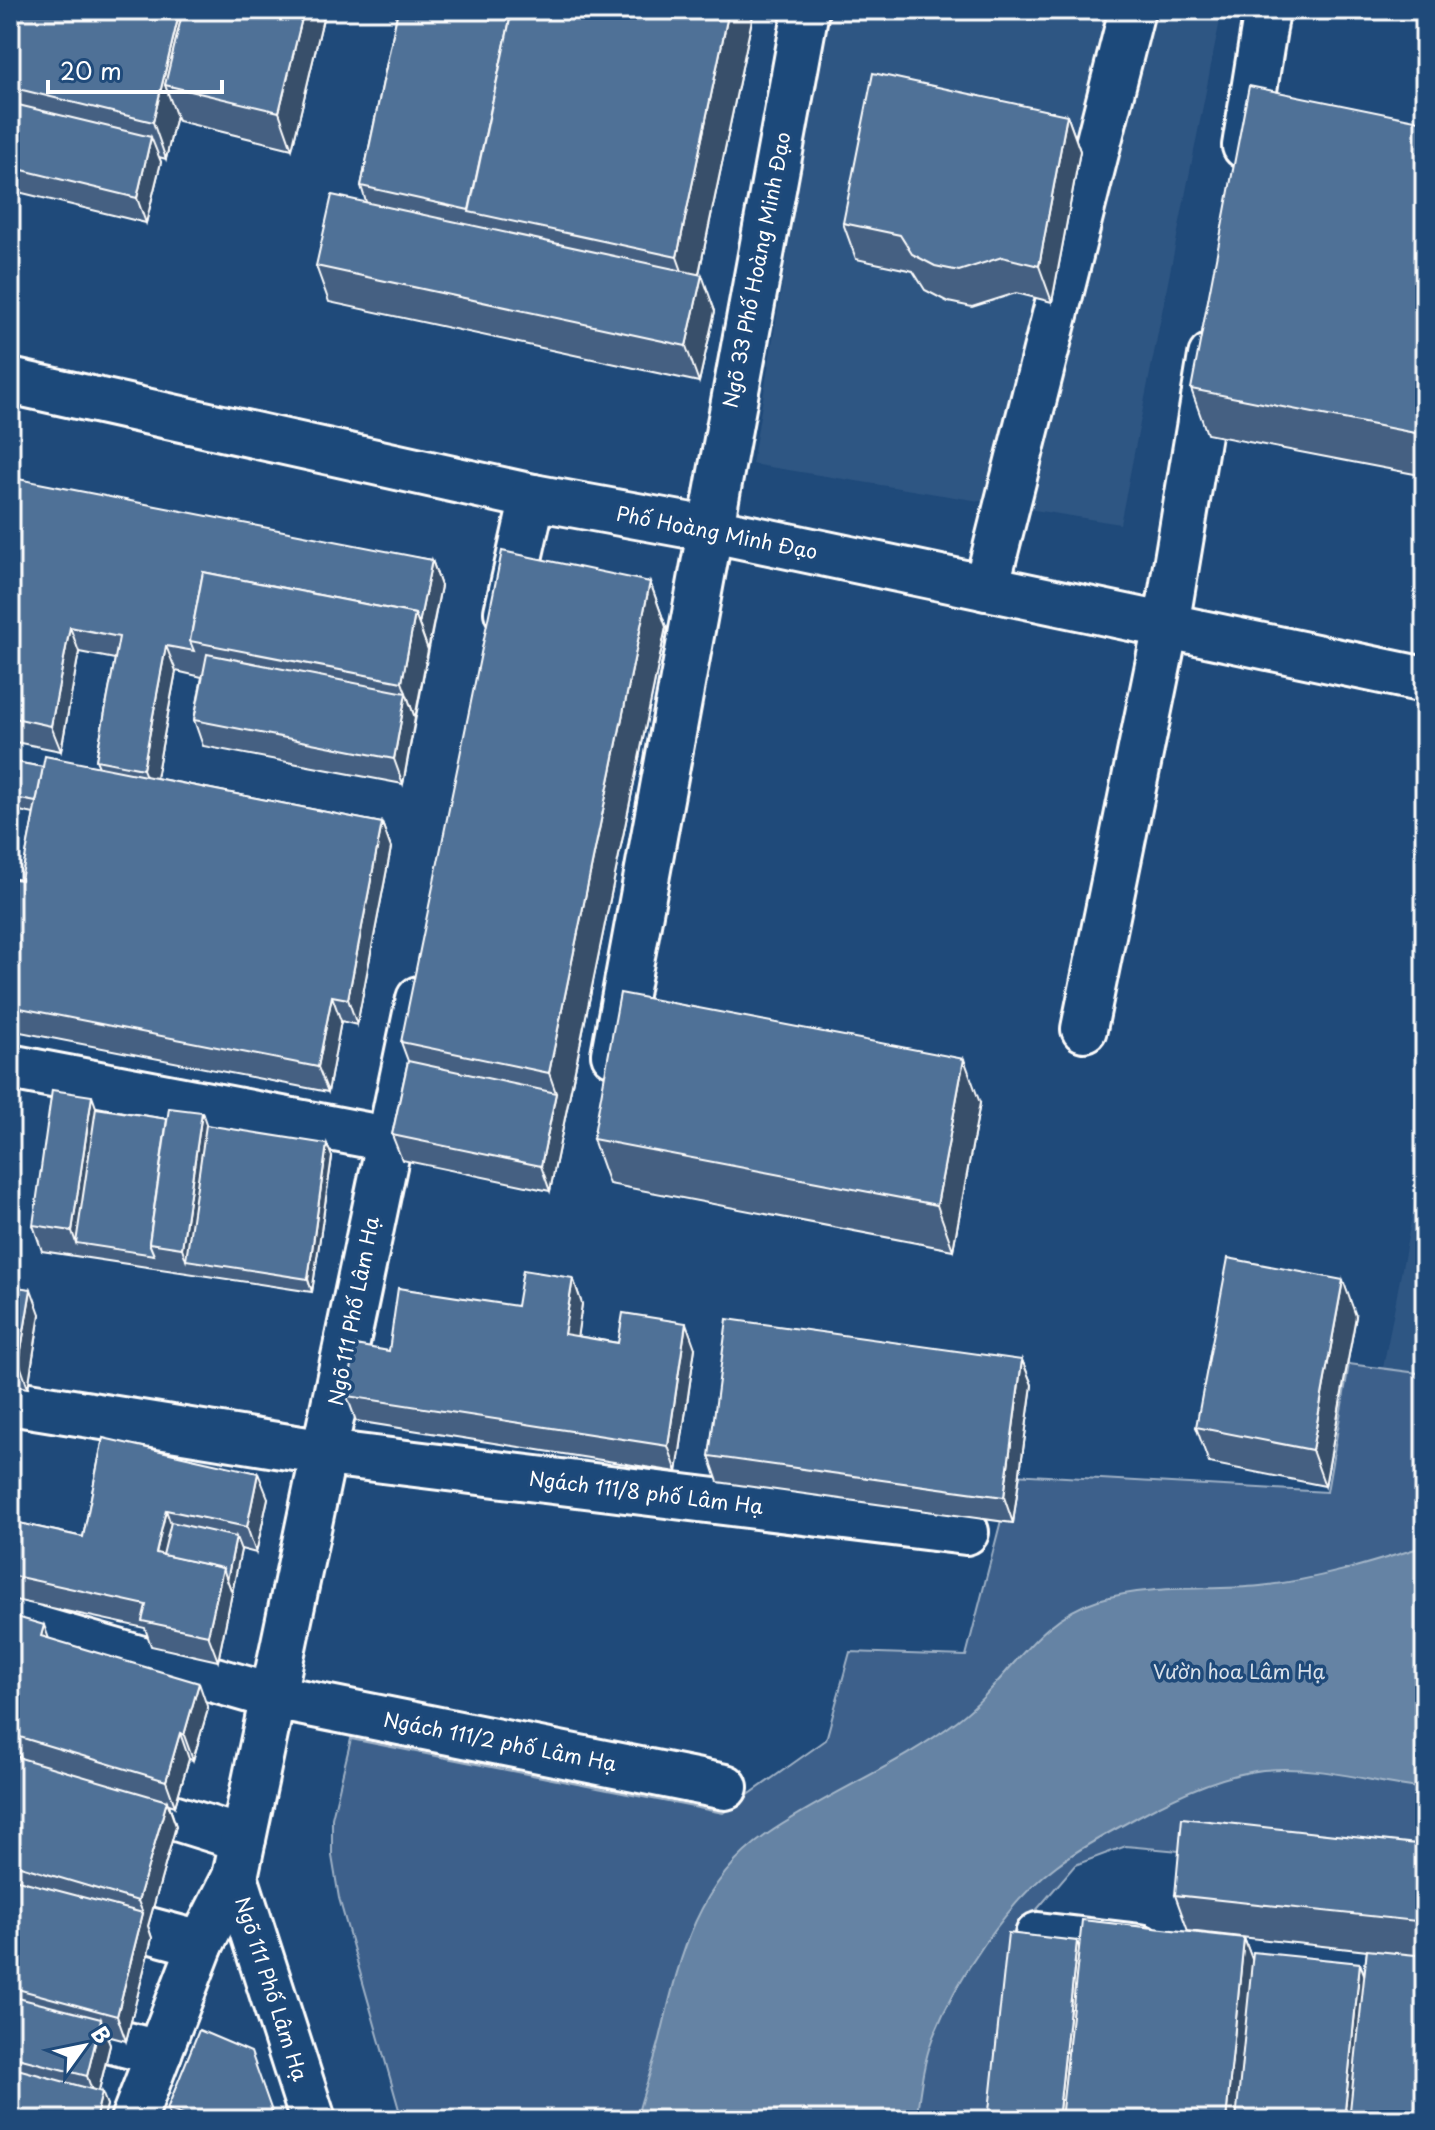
<svg xmlns="http://www.w3.org/2000/svg" width="1435" height="2130" viewBox="0 0 1435 2130" font-family="'Playpen Sans',sans-serif">
<style>
.built{fill:#2e5683}
.green{fill:#3c618b;stroke:#9eb0c5;stroke-width:2}
.water{fill:#6583a4;stroke:#a3b5c8;stroke-width:2}
.lines{fill:none;stroke-linecap:round;stroke-linejoin:round}
.minor-casing{stroke:#fff;stroke-width:50}
.minor{stroke:#1f4a7a;stroke-width:44}
.wall{fill:#456182;stroke:#fff;stroke-width:2}
.shaded-wall{fill:#384f6a;stroke:#fff;stroke-width:2}
.building{fill:#507197;stroke:#fff;stroke-width:2}
.labels{text-anchor:middle;stroke-width:7;stroke-linejoin:round;paint-order:stroke}
.street-label{font-size:20px;fill:#fff;stroke:#1f4a7a}
.park-label{font-size:20px;fill:#d8dfe8;stroke:#1f4a7a}
</style>
<rect width="100%" height="100%" fill="#1f4a7a"/>
<filter id="ink" filterUnits="userSpaceOnUse"><feTurbulence type="fractalNoise" baseFrequency=".0125" numOctaves="2"/><feDisplacementMap in="SourceGraphic" scale="16" xChannelSelector="R" yChannelSelector="G"/><feConvolveMatrix kernelMatrix="1 2 1 2 8 2 1 2 1" color-interpolation-filters="sRGB"/></filter>
<g filter="url(#ink)">
<!-- built -->
<g class="built">
<polygon points="828,10 1222,10 1120,524 752,464"/>
<polygon points="1425,1148 1425,1374 1383,1368"/>
</g>
<!-- green -->
<polygon class="green" points="1349,1364 1425,1374 1425,1874 1126,1846 1075,1865 1015,1935 1001,2120 402,2120 339,1898 332,1856 332,1818 351,1739 723,1813 826,1740 850,1652 966,1656 1013,1474 1327,1492"/>
<!-- water -->
<path class="water" d="M1425,1546v243c-58,-7 -101,-24 -162,-19 -43,5 -86,25 -124,46 -28,16 -57,30 -83,50 -50,37 -100,114 -123,171 -10,26 -13,55 -17,83h-280c7,-27 17,-54 24,-81 19,-78 35,-155 106,-204 62,-43 133,-69 192,-115 52,-40 75,-100 140,-120 54,-16 107,-9 162,-14 57,-6 111,-23 165,-40z"/>
<g class="lines">
<defs>
<g id="minor">
<polyline points="1245,146 1267,10"/>
<polyline points="10,381 533,497 708,529 1425,680"/>
<polyline points="986,588 1132,10"/>
<polyline points="507,612 533,497"/>
<polyline points="1084,1029 1166,626 1211,356"/>
<polyline points="614,1054 806,10"/>
<polyline points="10,1067 387,1139"/>
<polyline points="10,1402 326,1453 966,1532"/>
<polyline points="10,1621 274,1697 725,1787"/>
<polyline points="10,1766 243,1839"/>
<polyline points="10,1893 201,1944"/>
<polyline points="1038,1935 1140,1947"/>
<polyline points="10,2015 159,2053"/>
<polyline points="133,2120 201,1944 235,1877"/>
<polyline points="313,2120 235,1877 419,999"/>
</g>
</defs>
<!-- minor casing -->
<use href="#minor" class="minor-casing"/>
<!-- minor -->
<use href="#minor" class="minor"/>
</g>
<!-- wall -->
<g class="wall">
<polygon points="10,10 325,10 292,149 178,121 176,115 166,159 159,157 161,162 146,223 10,190"/>
<polygon points="398,10 754,10 699,274 715,311 699,382 329,302 316,266 366,202 361,186"/>
<polygon points="1067,115 1080,151 1052,302 1016,293 972,307 948,302 925,290 913,271 856,259 843,223"/>
<polygon points="1425,122 1425,476 1207,434 1191,389"/>
<polygon points="10,493 432,560 441,586 403,784 203,746 194,720 202,677 176,671 156,778 382,823 391,848 357,1025 341,1021 328,1092 10,1030 10,878 21,880 34,814 10,809 10,761 43,767 99,767 96,760 115,659 79,652 61,751 10,741"/>
<polygon points="650,582 666,627 550,1191 402,1160 392,1135 408,1061 401,1042"/>
<polygon points="980,1103 953,1250 609,1184 593,1139"/>
<polygon points="96,1108 206,1125 332,1157 312,1292 42,1251 33,1225"/>
<polygon points="573,1278 582,1304 577,1336 618,1343 695,1348 677,1472 356,1421 347,1396 389,1351 517,1306"/>
<polygon points="10,1286 40,1314 28,1388 10,1385"/>
<polygon points="1356,1316 1325,1486 1209,1463 1196,1427"/>
<polygon points="1022,1360 1032,1385 1013,1523 718,1482 709,1456"/>
<polygon points="103,1438 268,1498 256,1553 241,1549 218,1661 151,1646 145,1628 10,1599 10,1521 83,1537"/>
<polygon points="10,1615 49,1639 208,1709 193,1760 189,1759 175,1806 169,1804 176,1826 148,1926 152,1938 126,2041 107,2036 110,2045 99,2091 107,2105 103,2120 10,2120 10,1755 21,1758 18,1750 10,1748"/>
<polygon points="1425,1845 1425,2120 988,2120 1077,1941 1079,1947 1244,1938 1252,1960 1364,1974 1367,1951 1188,1931 1175,1895"/>
<polygon points="167,2109 276,2120 171,2120"/>
</g>
<!-- shaded-wall -->
<g class="shaded-wall">
<polygon points="180,10 201,10 165,85 176,115 166,159 153,122"/>
<polygon points="304,10 325,10 292,149 279,112"/>
<polygon points="729,10 754,10 693,302 677,257"/>
<polygon points="1067,115 1080,151 1052,302 1039,266"/>
<polygon points="151,137 161,162 146,223 137,198"/>
<polygon points="702,275 715,311 699,382 686,346"/>
<polygon points="432,560 441,586 428,650 419,624"/>
<polygon points="650,582 666,627 550,1191 541,1166 556,1093 549,1073"/>
<polygon points="415,614 428,650 415,718 402,682"/>
<polygon points="70,627 79,652 61,751 51,726"/>
<polygon points="166,646 176,671 153,794 143,769"/>
<polygon points="406,693 415,718 403,784 394,759"/>
<polygon points="382,823 391,848 357,1025 348,999"/>
<polygon points="332,996 341,1021 328,1092 318,1067"/>
<polygon points="964,1059 980,1103 953,1250 937,1205"/>
<polygon points="92,1096 101,1121 76,1243 72,1231"/>
<polygon points="202,1112 211,1138 186,1260 182,1248"/>
<polygon points="327,1144 332,1157 312,1292 308,1279"/>
<polygon points="573,1278 582,1304 574,1360 564,1334"/>
<polygon points="1343,1280 1356,1316 1325,1486 1312,1450"/>
<polygon points="31,1289 40,1314 28,1388 19,1362"/>
<polygon points="686,1323 695,1348 677,1472 668,1446"/>
<polygon points="1022,1360 1032,1385 1013,1523 1004,1497"/>
<polygon points="258,1473 268,1498 256,1553 247,1527"/>
<polygon points="166,1510 175,1536 168,1567 156,1553"/>
<polygon points="236,1537 241,1550 232,1593 227,1580"/>
<polygon points="223,1568 232,1593 218,1661 208,1635"/>
<polygon points="44,1625 53,1650 41,1636"/>
<polygon points="199,1683 208,1709 193,1760 184,1735"/>
<polygon points="180,1733 189,1759 175,1806 166,1781"/>
<polygon points="167,1801 176,1826 148,1926 152,1938 126,2041 117,2016 143,1913 138,1901"/>
<polygon points="1244,1938 1261,1983 1247,2120 1226,2120"/>
<polygon points="1077,1941 1090,1977 1075,2120 1058,2120"/>
<polygon points="1360,1963 1373,1999 1361,2120 1344,2120"/>
<polygon points="101,2019 110,2045 96,2102 87,2076"/>
<polygon points="102,2092 107,2105 103,2120 95,2120"/>
</g>
<!-- building -->
<g class="building">
<polygon points="10,10 15,10 10,32"/>
<polygon points="15,10 180,10 153,122 10,87 10,32"/>
<polygon points="183,10 304,10 279,112 165,85"/>
<polygon points="398,10 512,10 469,210 361,186"/>
<polygon points="512,10 729,10 677,257 469,212"/>
<polygon points="873,73 1067,115 1039,266 1002,257 959,271 935,266 912,254 900,235 843,223"/>
<polygon points="1249,86 1425,122 1425,199 1422,213 1425,214 1425,435 1191,389"/>
<polygon points="10,103 151,137 137,198 10,167"/>
<polygon points="332,195 702,275 686,346 316,266"/>
<polygon points="13,478 432,560 419,624 415,614 203,572 190,641 194,651 166,646 143,769 96,760 119,637 70,627 51,726 10,717 10,493"/>
<polygon points="502,551 650,582 549,1073 401,1042"/>
<polygon points="203,572 415,614 402,682 190,641"/>
<polygon points="207,654 406,693 394,759 194,720"/>
<polygon points="45,756 382,823 348,999 332,996 318,1067 10,1006 10,878 21,880"/>
<polygon points="10,761 43,767 36,802 10,797"/>
<polygon points="620,993 964,1059 937,1205 593,1139"/>
<polygon points="408,1061 556,1093 541,1166 392,1135"/>
<polygon points="52,1090 92,1096 72,1231 33,1225"/>
<polygon points="96,1108 167,1119 149,1243 154,1255 76,1243"/>
<polygon points="169,1108 202,1112 182,1248 149,1243"/>
<polygon points="206,1125 327,1144 308,1279 186,1260"/>
<polygon points="1228,1258 1343,1280 1312,1450 1196,1427"/>
<polygon points="523,1270 573,1278 564,1334 618,1343 623,1313 686,1323 668,1446 347,1396 355,1345 389,1351 398,1288 517,1306"/>
<polygon points="10,1286 31,1289 19,1362 10,1361"/>
<polygon points="727,1319 1022,1360 1004,1497 709,1456"/>
<polygon points="103,1438 258,1473 247,1527 166,1510 156,1553 223,1568 208,1635 142,1621 146,1605 10,1575 10,1521 83,1537"/>
<polygon points="171,1522 236,1537 227,1580 223,1568 163,1555"/>
<polygon points="10,1615 44,1625 41,1636 199,1683 184,1735 180,1733 166,1781 13,1735 15,1726 10,1725"/>
<polygon points="10,1755 167,1801 138,1901 10,1863"/>
<polygon points="1182,1818 1425,1845 1425,1922 1175,1895"/>
<polygon points="10,1878 143,1913 117,2016 10,1987"/>
<polygon points="1082,1920 1244,1938 1226,2120 1061,2120"/>
<polygon points="1008,1933 1077,1941 1058,2120 988,2120"/>
<polygon points="1367,1950 1425,1956 1425,2120 1349,2120"/>
<polygon points="1253,1952 1360,1963 1344,2120 1236,2120"/>
<polygon points="10,1996 101,2019 87,2076 10,2056"/>
<polygon points="199,2030 251,2052 275,2120 195,2120 167,2109"/>
<polygon points="10,2067 102,2092 95,2120 18,2120 10,2118"/>
</g>
</g>
<g class="labels">
<!-- street labels -->
<g class="street-label">
<text transform="translate(757 270) rotate(-79)" y="7">Ngõ 33 Phố Hoàng Minh Đạo</text>
<text transform="translate(717 533) rotate(11)" y="7">Phố Hoàng Minh Đạo</text>
<text transform="translate(354 1311) rotate(-79)" y="7">Ngõ 111 Phố Lâm Hạ</text>
<text transform="translate(646 1493) rotate(7)" y="7">Ngách 111/8 phố Lâm Hạ</text>
<text transform="translate(500 1742) rotate(11)" y="7">Ngách 111/2 phố Lâm Hạ</text>
<text transform="translate(271 1989) rotate(72)" y="7">Ngõ 111 Phố Lâm Hạ</text>
</g>
<!-- park labels -->
<g class="park-label">
<text x="1239" y="1679">Vườn hoa Lâm Hạ</text>
</g>
</g>
<!-- margin -->
<rect width="1435" height="2130" fill="none" stroke="#1f4a7a" stroke-width="40"/>
<rect x="20" y="20" width="1395" height="2090" fill="none" stroke="#fff" stroke-width="3" filter="url(#ink)"/>
<!-- north arrow -->
<g transform="translate(84 2046) rotate(57)" stroke="#1f4a7a" stroke-width="6" paint-order="stroke">
<path d="M0-6L14 30L0 20L-14 30Z" fill="#ffffff"/>
<text y="-12" font-size="22" font-weight="bold" text-anchor="middle" fill="#ffffff">B</text>
</g>
<!-- scale -->
<path d="M48 80v12h174v-12" fill="none" stroke="#ffffff" stroke-width="4"/>
<text x="60" y="80" font-size="24" fill="#ffffff" stroke="#1f4a7a" stroke-width="6" paint-order="stroke">20 m</text>
</svg>
